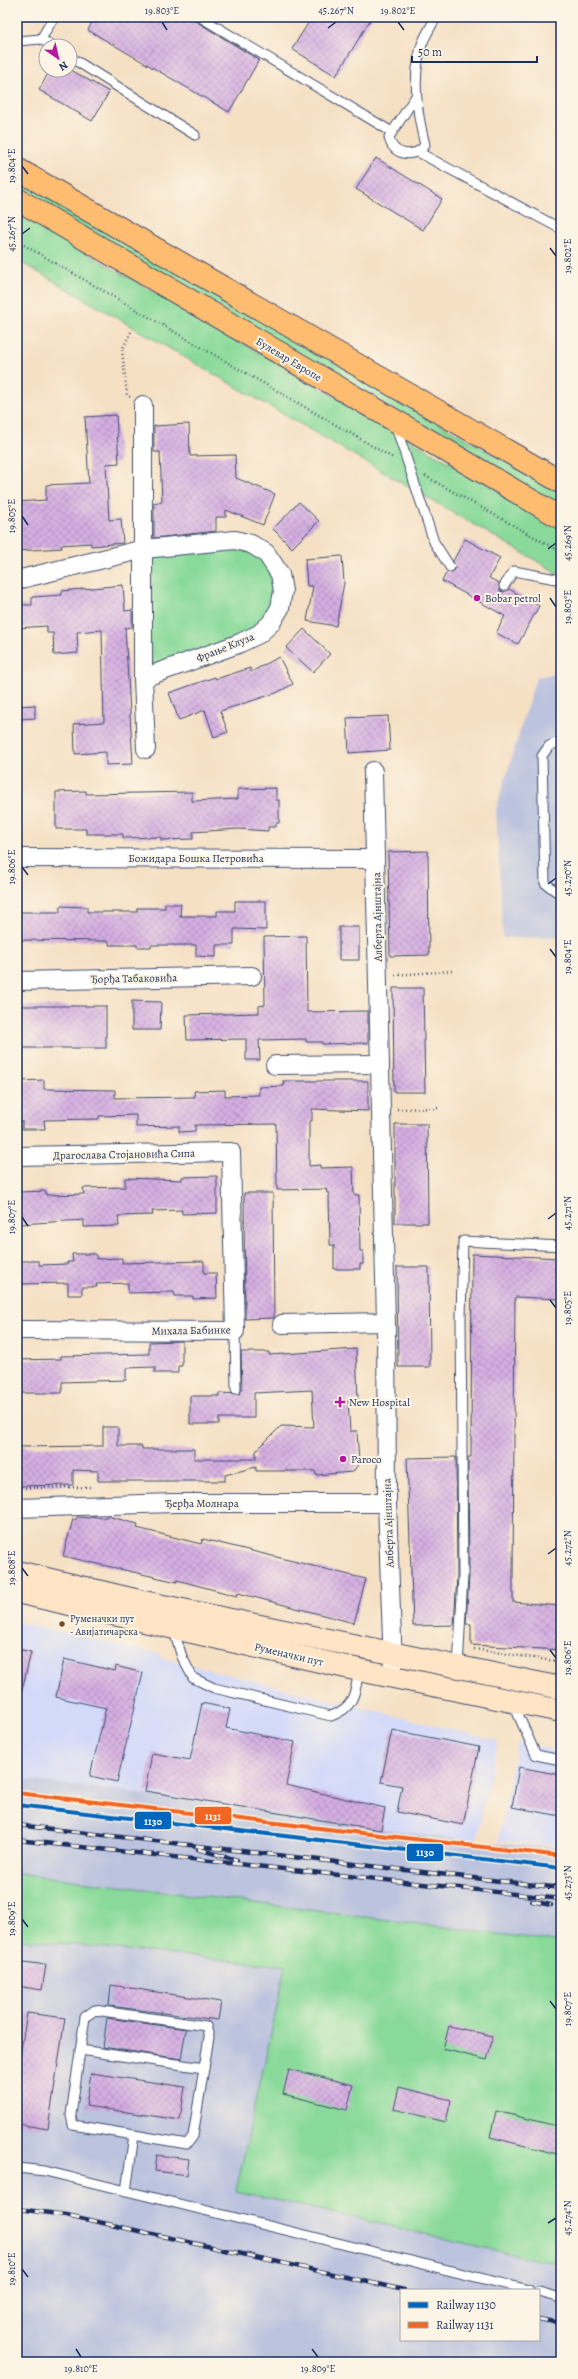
<svg xmlns="http://www.w3.org/2000/svg" width="578" height="2379" viewBox="0 0 578 2379" font-family="Alegreya,serif">
<style>
.built{fill:#d3d9f9}
.industrial{fill:#bcc3de;fill-rule:evenodd}
.grass{fill:#89da9a;stroke:#52847c}
.building{fill:url(#building-cross-hatch)}
.lines{fill:none;stroke-linecap:round;stroke-linejoin:round}
.service-casing{stroke:#3c4a6d;stroke-width:11}
.minor-casing{stroke:#3c4a6d;stroke-width:20}
.secondary-casing{stroke:#3c4a6d;stroke-width:24}
.primary-casing{stroke:#3c4a6d;stroke-width:24}
.path{stroke:#3c4a6d;stroke-width:2.5;stroke-dasharray:1 3;stroke-linecap:butt}
.service{stroke:#fff;stroke-width:9}
.minor{stroke:#fff;stroke-width:18}
.secondary{stroke:#ffe4c6;stroke-width:22}
.primary{stroke:#febc70;stroke-width:22}
.rail-casing{stroke:#1b2f5e;stroke-width:4.5}
.rail{stroke:#fcf5e5;stroke-width:3;stroke-dasharray:9;stroke-linecap:butt}
.rail-1-casing{stroke:#fcf5e5;stroke-width:7}
.rail-2-casing{stroke:#fcf5e5;stroke-width:7}
.rail-1{stroke:#0065bd;stroke-width:4}
.rail-2{stroke:#f26522;stroke-width:4}
.ticks{fill:none;stroke:#1b2f5e;stroke-width:1.5}
.poi-dot{fill:#b5179e;stroke:#fcf5e5;stroke-width:1.5}
.bus-dot{fill:#7a4b2a;stroke:#fcf5e5;stroke-width:1.5}
.labels{text-anchor:middle;stroke-width:4;stroke-linejoin:round;paint-order:stroke}
.bus-label{font-size:10px;fill:#1b2f5e;stroke:#fcf5e5;text-anchor:start}
.street-label{font-size:11px;fill:#1b2f5e;stroke:#fcf5e5}
.poi-label{font-size:11px;fill:#1b2f5e;stroke:#fcf5e5;text-anchor:start}
.line-badge{stroke:#fcf5e5;stroke-width:1.5}
.badge-label{font-size:11px;text-anchor:middle;font-weight:bold;fill:#fff}
.neatline{fill:none;stroke:#1b2f5e;stroke-width:1.5}
.ticks-label{font-size:10px;text-anchor:middle;fill:#1b2f5e}
</style>
<defs>
<pattern id="building-cross-hatch" width="8" height="8" patternUnits="userSpaceOnUse"><rect width="8" height="8" fill="#d6afe3"/><path d="M0 0l8 8M0 8l8-8" fill="none" stroke="#ad8fbb"/></pattern>
</defs>
<rect width="100%" height="100%" fill="#fcf5e5"/>
<filter id="ink" filterUnits="userSpaceOnUse"><feTurbulence type="fractalNoise" baseFrequency=".025" numOctaves="2"/><feDisplacementMap in="SourceGraphic" scale="8" xChannelSelector="R" yChannelSelector="G"/><feConvolveMatrix kernelMatrix="1 2 1 2 8 2 1 2 1" color-interpolation-filters="sRGB"/></filter>
<filter id="wash" filterUnits="userSpaceOnUse"><feTurbulence type="fractalNoise" baseFrequency=".012" numOctaves="4" result="noise"/><feDisplacementMap in="SourceGraphic" scale="16" xChannelSelector="R" yChannelSelector="G"/><feGaussianBlur stdDeviation="0.9" result="paint"/><feColorMatrix in="noise" values="0 0 0 0 0 0 0 0 0 0 0 0 0 0 0 0 0 1.4 0 .05"/><feComposite in="paint" operator="in"/></filter>
<g filter="url(#wash)">
<rect width="100%" height="100%" fill="#f5e0c4"/>
<!-- built -->
<g class="built">
<polygon points="17,1622 161,1654 161,1658 498,1741 476,1842 128,1792 17,1779"/>
<polygon points="517,1743 561,1751 561,1846 498,1841"/>
</g>
<!-- industrial -->
<g class="industrial">
<polygon points="561,673 561,937 503,938 496,809 536,677"/>
<path d="M17,1779l111,13 348,50 85,6v514h-544zM401,2290h138v50h-138z"/>
</g>
<!-- grass -->
<g class="grass">
<polygon points="17,177 561,494 561,507 17,191"/>
<polygon points="17,213 561,527 561,575 17,260"/>
<polygon points="226,540 276,566 271,623 143,678 144,549"/>
<polygon points="17,1873 561,1942 561,2265 236,2191 286,1966 17,1939"/>
</g>
<g id="blocks">
<!-- building -->
<g class="building">
<polygon points="95,17 189,17 259,60 229,112 88,30"/>
<polygon points="312,17 372,17 336,76 292,49"/>
<polygon points="50,70 71,70 109,92 92,121 39,90"/>
<polygon points="376,158 442,199 423,230 356,189"/>
<polygon points="116,415 119,463 106,464 109,520 121,519 123,543 91,546 91,543 61,545 62,548 17,551 17,502 46,500 46,485 89,483 85,417"/>
<polygon points="189,424 190,456 235,455 236,478 275,494 263,525 226,510 226,517 216,517 216,531 154,538 154,503 162,502 160,452 154,452 154,426"/>
<polygon points="299,502 319,521 292,548 273,529"/>
<polygon points="465,539 500,558 489,578 499,583 500,591 504,592 509,589 539,606 518,644 496,633 505,616 442,581 447,572 455,570 453,561"/>
<polygon points="342,556 344,583 336,626 307,621 313,586 307,586 305,559"/>
<polygon points="123,585 125,611 132,610 132,627 125,628 133,764 106,765 106,752 75,754 74,724 104,722 102,630 77,632 78,653 54,655 53,633 47,633 47,626 17,628 17,605 32,605 32,597 62,595 62,591"/>
<polygon points="304,629 330,654 313,672 286,648"/>
<polygon points="279,657 293,684 276,693 220,711 228,732 214,737 205,710 179,720 169,693 215,677 216,679 250,668 251,672"/>
<polygon points="35,705 35,718 17,719 17,706"/>
<polygon points="388,716 390,750 349,753 347,718"/>
<polygon points="276,788 276,800 279,800 279,823 276,823 276,827 268,827 268,831 238,829 193,832 193,839 161,840 161,837 123,838 123,834 86,834 86,829 56,829 56,792 86,791 86,794 192,792 192,801 238,799 238,789"/>
<polygon points="428,851 429,955 390,956 388,852"/>
<polygon points="235,901 266,901 266,930 234,929 234,945 216,945 216,957 196,956 196,945 151,945 151,947 137,947 137,945 109,945 109,941 17,940 17,912 60,912 60,906 87,907 87,912 137,912 137,908 165,908 165,904 181,904 180,916 217,916 217,911 235,911"/>
<rect x="339" y="927" width="20" height="33"/>
<polygon points="306,936 307,1012 368,1011 368,1043 322,1044 322,1042 306,1042 306,1039 259,1040 260,1060 246,1060 246,1039 187,1040 186,1015 259,1013 259,1006 265,1005 264,937"/>
<polygon points="393,988 423,988 425,1092 394,1092"/>
<polygon points="132,1001 161,1002 160,1030 132,1030"/>
<rect x="17" y="1006" width="89" height="42"/>
<polygon points="44,1080 44,1089 115,1090 115,1098 195,1097 194,1091 225,1090 225,1096 259,1095 259,1087 284,1086 283,1081 368,1081 368,1111 312,1109 312,1121 309,1121 309,1166 320,1165 320,1168 353,1167 354,1195 359,1195 360,1251 363,1251 363,1264 360,1264 360,1269 334,1269 334,1245 330,1245 329,1193 327,1193 326,1189 277,1190 276,1124 195,1125 195,1131 179,1132 179,1126 136,1127 136,1115 99,1116 99,1119 44,1120 45,1129 22,1129 22,1121 17,1121 17,1095 22,1095 21,1081"/>
<polygon points="395,1124 427,1124 428,1223 395,1223"/>
<polygon points="217,1176 217,1213 182,1214 182,1210 152,1211 153,1215 118,1216 119,1226 84,1227 84,1220 19,1224 19,1218 17,1218 18,1192 46,1191 46,1195 84,1194 83,1188 125,1187 125,1178 182,1180 182,1177"/>
<polygon points="244,1193 273,1193 274,1318 245,1319"/>
<polygon points="72,1254 96,1254 96,1259 122,1258 122,1263 204,1261 204,1273 216,1273 217,1298 193,1299 193,1296 175,1296 174,1292 128,1293 128,1283 96,1284 97,1287 82,1287 82,1295 68,1295 68,1283 17,1284 17,1261 39,1261 39,1265 68,1264 67,1262 73,1262"/>
<polygon points="472,1254 561,1258 561,1299 515,1297 513,1579 513,1602 561,1606 561,1650 471,1645 471,1624 466,1624 469,1576 468,1457 471,1457"/>
<polygon points="397,1267 429,1267 430,1367 398,1367"/>
<polygon points="182,1341 182,1366 178,1366 178,1373 155,1373 155,1367 126,1368 126,1380 62,1382 62,1393 17,1393 17,1360 61,1359 61,1356 149,1354 149,1342"/>
<polygon points="356,1349 358,1400 348,1400 350,1431 357,1431 359,1463 353,1472 316,1475 315,1471 256,1471 256,1467 225,1475 225,1481 98,1481 98,1471 73,1470 73,1485 17,1486 17,1447 103,1446 103,1427 118,1427 118,1446 142,1446 142,1449 194,1449 194,1459 256,1459 256,1451 281,1426 314,1427 312,1390 254,1393 254,1418 219,1418 219,1424 190,1424 190,1396 219,1396 219,1393 239,1394 242,1389 241,1352 269,1352 269,1355"/>
<polygon points="456,1457 457,1576 454,1625 413,1626 407,1458"/>
<polygon points="90,1516 103,1518 107,1516 138,1524 137,1528 201,1544 203,1539 366,1579 354,1623 238,1593 237,1596 177,1580 177,1582 63,1556 73,1519 76,1520 77,1517 90,1518"/>
<polygon points="17,1649 31,1652 22,1690 17,1689"/>
<polygon points="64,1659 115,1671 116,1666 143,1673 117,1782 90,1776 106,1708 56,1697"/>
<polygon points="202,1703 230,1709 226,1728 295,1742 286,1785 385,1808 381,1830 145,1791 152,1753 190,1760"/>
<polygon points="392,1730 479,1747 463,1825 397,1812 402,1786 381,1782"/>
<polygon points="519,1767 561,1775 561,1816 512,1807"/>
<polygon points="17,1961 46,1965 42,1990 17,1986"/>
<polygon points="111,1985 221,2002 218,2020 109,2006"/>
<polygon points="27,2013 65,2018 48,2129 17,2124 17,2075"/>
<polygon points="107,2018 186,2029 181,2059 103,2047"/>
<polygon points="449,2026 493,2036 487,2060 443,2049"/>
<polygon points="289,2069 353,2085 347,2110 283,2094"/>
<polygon points="91,2073 185,2087 180,2120 86,2106"/>
<polygon points="399,2087 451,2100 446,2122 394,2109"/>
<polygon points="496,2111 561,2127 561,2155 490,2137"/>
<polygon points="157,2155 189,2159 187,2175 155,2171"/>
</g>
</g>
</g>
<g filter="url(#ink)">
<use href="#blocks" fill-opacity="0" stroke="#3c4a6d" stroke-width="1"/>
<g class="lines">
<defs>
<g id="service">
<polyline points="200,17 392,132"/>
<polyline points="41,39 52,46"/>
<polyline points="17,41 41,39 54,17"/>
<polyline points="70,57 195,135"/>
<path d="M416,96l-27,41c3,19 25,22 36,8 -8,-32 -13,-65 -4,-98 3,-10 10,-20 15,-30"/>
<polyline points="418,152 561,229"/>
<polyline points="395,424 434,542 450,567"/>
<polyline points="504,586 514,571 561,580"/>
<polyline points="561,741 549,746 542,756 545,883 557,892 561,892"/>
<polyline points="235,1331 236,1389"/>
<path d="M173,1628l9,29 11,21 21,10 117,28c24,-8 24,-24 28,-46"/>
<polyline points="458,1667 463,1576 461,1318 463,1241 561,1246"/>
<polyline points="513,1703 536,1755 561,1760"/>
<polyline points="80,2050 204,2068"/>
<polyline points="17,2168 45,2171 529,2290"/>
<polyline points="126,2191 134,2135 187,2144 193,2136 209,2037 206,2026 95,2010 85,2017 71,2115 73,2125 134,2135"/>
<polyline points="539,2292 561,2298"/>
</g>
<g id="minor">
<polyline points="143,405 143,678 146,749"/>
<polyline points="17,580 144,549 235,540 251,544 266,553 280,574 283,591 280,608 271,623 259,634 238,644 143,678"/>
<polyline points="373,771 386,1322 387,1503 393,1666"/>
<polyline points="17,858 375,859"/>
<polyline points="17,981 252,976"/>
<polyline points="275,1065 380,1064"/>
<polyline points="17,1156 231,1152 235,1331 17,1330"/>
<polyline points="282,1324 386,1322"/>
<polyline points="17,1508 174,1503 387,1503"/>
</g>
<g id="secondary">
<polyline points="17,1572 139,1601 561,1688"/>
<polyline points="17,1592 359,1670 561,1711"/>
</g>
<g id="primary">
<polyline points="17,169 561,482"/>
<polyline points="17,199 561,518"/>
</g>
</defs>
<!-- service casing -->
<use href="#service" class="service-casing"/>
<!-- minor casing -->
<use href="#minor" class="minor-casing"/>
<!-- secondary casing -->
<use href="#secondary" class="secondary-casing"/>
<!-- primary casing -->
<use href="#primary" class="primary-casing"/>
<!-- path -->
<g class="path">
<polyline points="17,241 393,458"/>
<polyline points="130,397 127,395 122,350 131,332"/>
<polyline points="425,476 561,552"/>
<polyline points="395,975 452,971"/>
<polyline points="397,1109 439,1108"/>
<polyline points="17,1488 92,1487"/>
<polyline points="474,1649 561,1662"/>
</g>
<!-- service -->
<use href="#service" class="service"/>
<!-- minor -->
<use href="#minor" class="minor"/>
<!-- secondary -->
<use href="#secondary" class="secondary"/>
<!-- primary -->
<use href="#primary" class="primary"/>
<defs>
<g id="rail">
<polyline points="17,1825 561,1888"/>
<polyline points="17,1840 561,1899"/>
<polyline points="198,1849 237,1860"/>
<polyline points="532,1901 551,1905"/>
<polyline points="17,2209 67,2215 404,2290"/>
<polyline points="539,2319 561,2323"/>
<polyline points="170,2362 174,2361"/>
</g>
</defs>
<!-- rail casing -->
<use href="#rail" class="rail-casing"/>
<!-- rail -->
<use href="#rail" class="rail"/>
<defs>
<polyline id="rail-1" points="17,1805 561,1868"/>
<polyline id="rail-2" points="17,1793 561,1856"/>
</defs>
<!-- rail-1 casing -->
<use href="#rail-1" class="rail-1-casing"/>
<!-- rail-2 casing -->
<use href="#rail-2" class="rail-2-casing"/>
<!-- rail-1 -->
<use href="#rail-1" class="rail-1"/>
<!-- rail-2 -->
<use href="#rail-2" class="rail-2"/>
</g>
</g>
<!-- ticks -->
<path class="ticks" d="M162,22l5,8M398,22l6,8M328,28l8,-6M22,166l6,8M22,234l8,-6M550,248l6,8M22,516l6,9M548,549l8,-6M550,598l6,9M22,867l6,8M548,884l8,-6M550,949l6,8M22,1217l6,9M548,1219l8,-6M550,1300l6,8M548,1554l8,-6M22,1568l6,8M550,1650l6,8M548,1889l8,-6M22,1919l6,8M550,2001l6,8M548,2223l8,-5M22,2269l6,8M76,2349l5,8M312,2349l6,8"/>
<!-- markers -->
<g class="poi-dot">
<circle cx="477" cy="598" r="4"/>
<path d="M338 1396h4v4h4v4h-4v4h-4v-4h-4v-4h4z"/>
<circle cx="343" cy="1459" r="4"/>
</g>
<circle class="bus-dot" cx="62" cy="1624" r="3.5"/>
<g class="labels">
<!-- bus labels -->
<g class="bus-label">
<text x="70" y="1622">Руменачки пут<tspan x="70" dy="13">- Авијатичарска</tspan></text>
</g>
<!-- street labels -->
<g class="street-label">
<text transform="translate(289 359) rotate(31)" y="4">Булевар Европе</text>
<text transform="translate(225 647) rotate(-22)" y="4">Фрање Клуза</text>
<text x="196" y="862">Божидара Бошка Петровића</text>
<text transform="translate(377 917) rotate(-91)" y="4">Алберта Ајнштајна</text>
<text transform="translate(134 978) rotate(-1)" y="4">Ђорђа Табаковића</text>
<text transform="translate(124 1154) rotate(-1)" y="4">Драгослава Стојановића Сипа</text>
<text transform="translate(191 1330) rotate(-1)" y="4">Михала Бабинке</text>
<text x="202" y="1507">Ђерђа Молнара</text>
<text transform="translate(388 1523) rotate(-92)" y="4">Алберта Ајнштајна</text>
<text transform="translate(289 1654) rotate(13)" y="4">Руменачки пут</text>
</g>
<!-- poi labels -->
<g class="poi-label">
<text x="485" y="602">Bobar petrol</text>
<text x="349" y="1406">New Hospital</text>
<text x="351" y="1463">Paroco</text>
</g>
</g>
<g class="line-badge">
<rect x="194" y="1806" width="38" height="19" rx="4" fill="#f26522"/>
<rect x="134" y="1811" width="38" height="19" rx="4" fill="#0065bd"/>
<rect x="406" y="1843" width="38" height="19" rx="4" fill="#0065bd"/>
</g>
<g class="badge-label">
<text x="213" y="1820">1131</text>
<text x="153" y="1825">1130</text>
<text x="425" y="1856">1130</text>
</g>
<!-- margin -->
<rect width="578" height="2379" fill="none" stroke="#fcf5e5" stroke-width="44"/>
<!-- legend -->
<rect x="400" y="2289" width="140" height="52" fill="#fcf5e5" stroke="#a2a6af"/>
<rect x="408" y="2302" width="20" height="6" fill="#0065bd" stroke="#a2a6af"/>
<text x="436" y="2309" font-size="12" fill="#1b2f5e">Railway 1130</text>
<rect x="408" y="2322" width="20" height="6" fill="#f26522" stroke="#a2a6af"/>
<text x="436" y="2329" font-size="12" fill="#1b2f5e">Railway 1131</text>
<!-- north arrow -->
<g transform="translate(58 58) rotate(146)"><circle r="19" fill="#fcf5e5" stroke="#a2a6af"/>
<path d="M0-3L7 15L0 10L-7 15Z" fill="#b5179e"/>
<text y="-6" font-size="11" font-weight="bold" text-anchor="middle" fill="#1b2f5e">N</text>
</g>
<!-- scale -->
<path d="M412 56v6h125v-6" fill="none" stroke="#1b2f5e" stroke-width="2"/>
<text x="418" y="56" font-size="12" fill="#1b2f5e" stroke="#fcf5e5" stroke-width="3" paint-order="stroke">50 m</text>
<rect x="22" y="22" width="534" height="2335" class="neatline"/>
<g class="ticks-label">
<text x="162" y="14">19.803°E</text>
<text x="336" y="14">45.267°N</text>
<text x="398" y="14">19.802°E</text>
<text transform="translate(11 166) rotate(-90)" y="4">19.804°E</text>
<text transform="translate(11 234) rotate(-90)" y="4">45.267°N</text>
<text transform="translate(567 256) rotate(-90)" y="4">19.802°E</text>
<text transform="translate(11 516) rotate(-90)" y="4">19.805°E</text>
<text transform="translate(567 543) rotate(-90)" y="4">45.269°N</text>
<text transform="translate(567 607) rotate(-90)" y="4">19.803°E</text>
<text transform="translate(11 867) rotate(-90)" y="4">19.806°E</text>
<text transform="translate(567 878) rotate(-90)" y="4">45.270°N</text>
<text transform="translate(567 957) rotate(-90)" y="4">19.804°E</text>
<text transform="translate(567 1213) rotate(-90)" y="4">45.271°N</text>
<text transform="translate(11 1217) rotate(-90)" y="4">19.807°E</text>
<text transform="translate(567 1308) rotate(-90)" y="4">19.805°E</text>
<text transform="translate(567 1548) rotate(-90)" y="4">45.272°N</text>
<text transform="translate(11 1568) rotate(-90)" y="4">19.808°E</text>
<text transform="translate(567 1658) rotate(-90)" y="4">19.806°E</text>
<text transform="translate(567 1883) rotate(-90)" y="4">45.273°N</text>
<text transform="translate(11 1919) rotate(-90)" y="4">19.809°E</text>
<text transform="translate(567 2009) rotate(-90)" y="4">19.807°E</text>
<text transform="translate(567 2218) rotate(-90)" y="4">45.274°N</text>
<text transform="translate(11 2269) rotate(-90)" y="4">19.810°E</text>
<text x="81" y="2372">19.810°E</text>
<text x="318" y="2372">19.809°E</text>
</g>
</svg>
